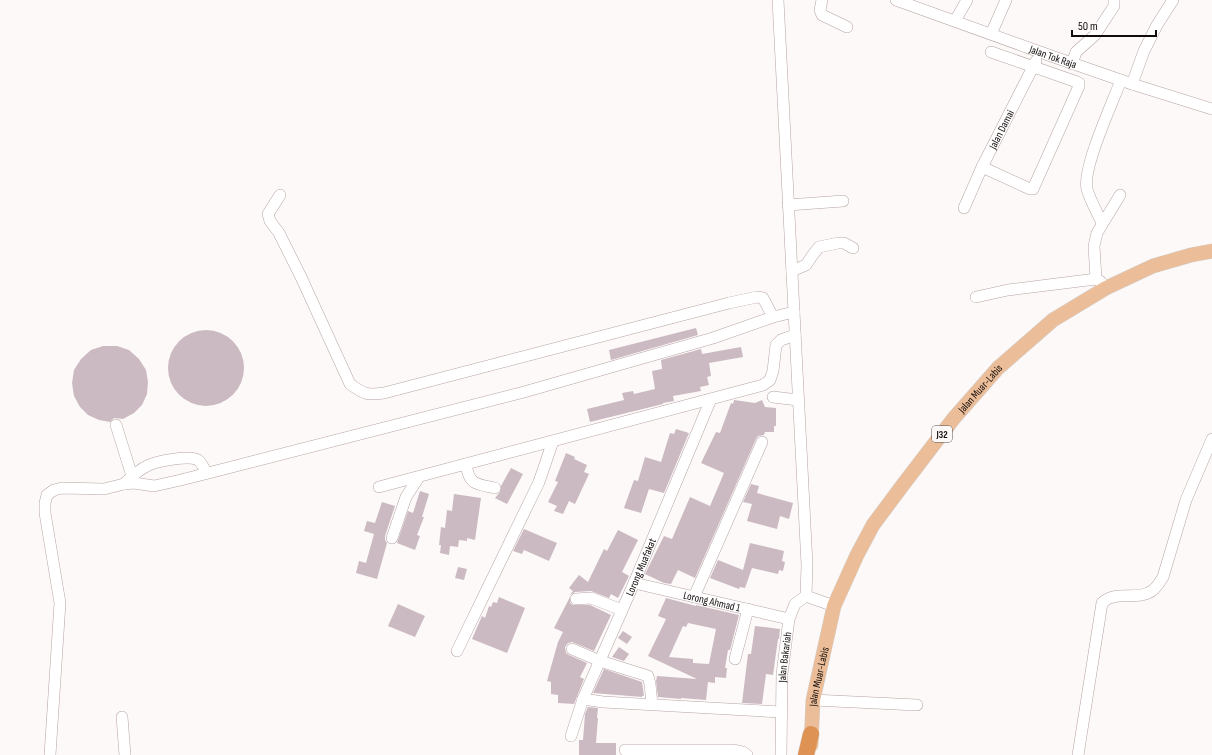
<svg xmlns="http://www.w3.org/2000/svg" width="1212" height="755" viewBox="0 0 1212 755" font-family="'Sofia Sans Condensed',sans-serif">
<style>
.building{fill:#cbbac1;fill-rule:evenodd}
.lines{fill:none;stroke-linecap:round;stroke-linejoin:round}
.minor-casing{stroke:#b7a4a3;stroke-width:12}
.major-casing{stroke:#d4d3d3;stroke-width:15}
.highway-casing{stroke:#d4d3d3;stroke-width:17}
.minor{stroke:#fff;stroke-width:11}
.major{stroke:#ebbe99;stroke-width:14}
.highway{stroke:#de9355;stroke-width:16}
.labels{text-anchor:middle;stroke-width:4;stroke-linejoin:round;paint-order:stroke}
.shield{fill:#fdf9f8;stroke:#585251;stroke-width:1}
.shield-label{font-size:10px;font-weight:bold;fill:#110b0a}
.street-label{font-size:11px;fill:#110b0a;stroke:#fdf9f8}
</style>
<rect width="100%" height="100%" fill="#fdf9f8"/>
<!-- building -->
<g class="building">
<polygon points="696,328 698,335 611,360 609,350"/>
<circle cx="206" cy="368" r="38"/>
<polygon points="103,346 117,346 129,350 139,359 146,370 148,382 147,394 142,405 134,413 123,419 114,418 110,422 99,420 88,415 80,407 74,396 72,383 74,370 81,359 91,350"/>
<polygon points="741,347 743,357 709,363 711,376 707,377 709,385 700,387 701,391 673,396 674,401 663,403 663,404 590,422 587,409 624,400 622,393 633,391 634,394 655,389 652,371 662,369 661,360 701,349 702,354"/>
<polygon points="734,400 755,403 762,400 765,407 776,408 776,426 774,426 774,432 765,432 764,435 758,436 756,439 695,578 678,570 671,584 664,583 645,574 664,536 672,539 690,497 710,506 724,473 701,463 716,432 720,433 731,403 733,404"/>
<polygon points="676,429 689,433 664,493 649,489 641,513 624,508 634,480 638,481 645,457 661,462 670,433 674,434"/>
<polygon points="566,453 575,457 574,459 587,465 584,472 589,474 575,504 569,501 563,514 554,511 557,506 548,502 558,482 555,481"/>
<polygon points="511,468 523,474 507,504 495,498 500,492 501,486"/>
<polygon points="751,484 759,486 757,493 793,503 789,519 780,516 777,529 747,521 752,504 743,502"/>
<polygon points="420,491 429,494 422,517 424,517 417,535 420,536 415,550 397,543 408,511 413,513"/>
<polygon points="454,494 481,498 475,540 467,538 467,541 459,540 458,547 450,546 449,555 440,553 441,545 439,545 441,527 445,528 447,510 452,511"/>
<polygon points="382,502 395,506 385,536 385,540 387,543 377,579 356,573 359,561 366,563 374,534 364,531 367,521 375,523"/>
<polygon points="524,529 557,543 549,561 524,550 522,554 513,551"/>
<polygon points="618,530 638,540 622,572 629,576 618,598 611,594 609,598 591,591 575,592 570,595 573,591 569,588 579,575 588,582 604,549 607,551"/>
<polygon points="750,543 784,551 782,561 785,562 783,571 779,570 778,574 752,568 745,588 740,587 739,589 710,578 718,560 743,570"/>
<polygon points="458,567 467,569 464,580 455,578"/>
<polygon points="499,597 525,608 507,653 472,639 482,616 485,618 489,606 491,607 493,602 497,603"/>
<polygon points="570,597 570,603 573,605 590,605 611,615 594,651 572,642 568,643 565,647 566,653 569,655 587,663 580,677 584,679 574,704 558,703 558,695 551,694 551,682 547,681 558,642 563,632 554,628"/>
<path d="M666,598l30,8v-1l43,10 -9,35h-2l-3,18h2l-1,10 -11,-1v6l-7,-1 -2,18 -25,-2v1l-23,-2 -2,-16 1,-5 40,3 -49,-23 18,-37 -8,-3zM688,623l28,6 -7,35 -16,-1v-4l-24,-2 14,-31 3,1z"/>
<polygon points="398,604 425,616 415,637 388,626"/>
<polygon points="755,626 780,629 779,639 778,639 773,675 766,674 762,704 742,703 748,654 751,654"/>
<polygon points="623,631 632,637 627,644 618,638"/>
<polygon points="619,647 629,654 624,661 612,657"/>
<polygon points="604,669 642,682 644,696 642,696 642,697 593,693"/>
<polygon points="588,707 598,708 597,718 598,718 596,743 616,743 616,755 579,755 579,740 583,740 585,714"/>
</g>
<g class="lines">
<defs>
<g id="minor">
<polyline points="778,0 807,565 806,596"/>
<polyline points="822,0 820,10 822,15 847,27"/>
<path id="s1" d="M896,0l158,57 78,27 80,25"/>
<polyline points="955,21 967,0"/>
<polyline points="991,34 1006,0"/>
<polyline points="1072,64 1076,52 1095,35 1114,6 1114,0"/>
<polyline points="1132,84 1144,51 1157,25 1173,0"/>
<polyline points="982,167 1030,189 1033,189 1079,86 1079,83 1077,82 991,52"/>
<path d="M280,195l-12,19 2,7 9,12 22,44 49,107c15,11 17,11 34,9l345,-90 28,-6 6,1 10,19"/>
<polyline points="788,205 843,201"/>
<path id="s2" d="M964,208l18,-41 54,-106"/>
<path d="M1102,223c-5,-11 -12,-23 -15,-34 -5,-21 26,-87 34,-109"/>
<polyline points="792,271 806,265 812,256 819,247 838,243 844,243 853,248"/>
<polyline points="1096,279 1094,246 1097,233 1120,195"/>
<polyline points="976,297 1008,290 1096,279 1101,282 1106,288"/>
<polyline points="773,397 798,400"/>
<polyline points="116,425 132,476"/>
<path d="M466,464c3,21 10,20 29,24"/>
<path d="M124,484c7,-7 16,-15 25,-19 9,-4 40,-10 49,-5 4,3 6,9 9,13"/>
<polyline points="379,487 763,385 770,380 773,371 776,345 781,340 795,335"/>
<polyline points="392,538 406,497 419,477"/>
<path id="s3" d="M634,583l155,36"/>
<polyline points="694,597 762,442"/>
<polyline points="576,599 591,598 622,610"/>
<polyline points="572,649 600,661 648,676 650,684 652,704"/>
<polyline points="457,651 539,482 553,441"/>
<polyline points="735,659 748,609"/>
<polyline points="583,699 603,702 781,712"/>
<polyline points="813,700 917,705"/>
<polyline points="122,717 125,755"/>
<path id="s4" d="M571,736l12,-37 51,-116 77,-184"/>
<polyline points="625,750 734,750 743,752 747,755"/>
<polyline points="50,755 60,603 45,513 45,503 47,495 54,490 62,488 104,489 124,484 134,483 154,486 181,480 524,392 713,338 773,317 794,312"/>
<path id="s5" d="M781,755l1,-81 7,-55 6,-15 11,-8 28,10"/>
<path d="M1078,755l24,-152c14,-14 36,-1 51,-13 4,-3 7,-8 10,-13l23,-77 26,-61"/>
</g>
<g id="major">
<path id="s6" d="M811,745l2,-45 21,-94 23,-51 16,-30 29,-39 52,-68 44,-50 55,-48 53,-32 47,-22 38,-11 21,-4"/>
</g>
<polyline id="highway" points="806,755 811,734"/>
</defs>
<!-- minor casing -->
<use href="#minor" class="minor-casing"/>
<!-- major casing -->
<use href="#major" class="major-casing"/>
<!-- highway casing -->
<use href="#highway" class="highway-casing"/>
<!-- minor -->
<use href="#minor" class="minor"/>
<!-- major -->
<use href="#major" class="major"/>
<!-- highway -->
<use href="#highway" class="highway"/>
</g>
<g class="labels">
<!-- shield labels -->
<rect class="shield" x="932" y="426" width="20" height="16" rx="3"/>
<g class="shield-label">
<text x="942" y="438">J32</text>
</g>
<!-- street labels -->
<g class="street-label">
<text dy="4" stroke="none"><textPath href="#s1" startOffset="167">Jalan Tok Raja</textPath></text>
<text dy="4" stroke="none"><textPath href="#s2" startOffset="87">Jalan Damai</textPath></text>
<text dy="4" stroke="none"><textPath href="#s6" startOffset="405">Jalan Muar-Labis</textPath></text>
<text dy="4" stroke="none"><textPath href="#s4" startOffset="183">Lorong Muafakat</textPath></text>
<text dy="4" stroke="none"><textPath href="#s3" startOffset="80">Lorong Ahmad 1</textPath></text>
<text dy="4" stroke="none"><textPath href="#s5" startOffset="98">Jalan Bakariah</textPath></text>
<text dy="4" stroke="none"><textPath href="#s6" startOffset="69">Jalan Muar-Labis</textPath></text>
</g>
</g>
<!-- scale -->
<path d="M1072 30v6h84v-6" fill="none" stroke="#110b0a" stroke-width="2"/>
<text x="1078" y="30" font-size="12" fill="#110b0a" stroke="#fdf9f8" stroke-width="3" paint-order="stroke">50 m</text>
</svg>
